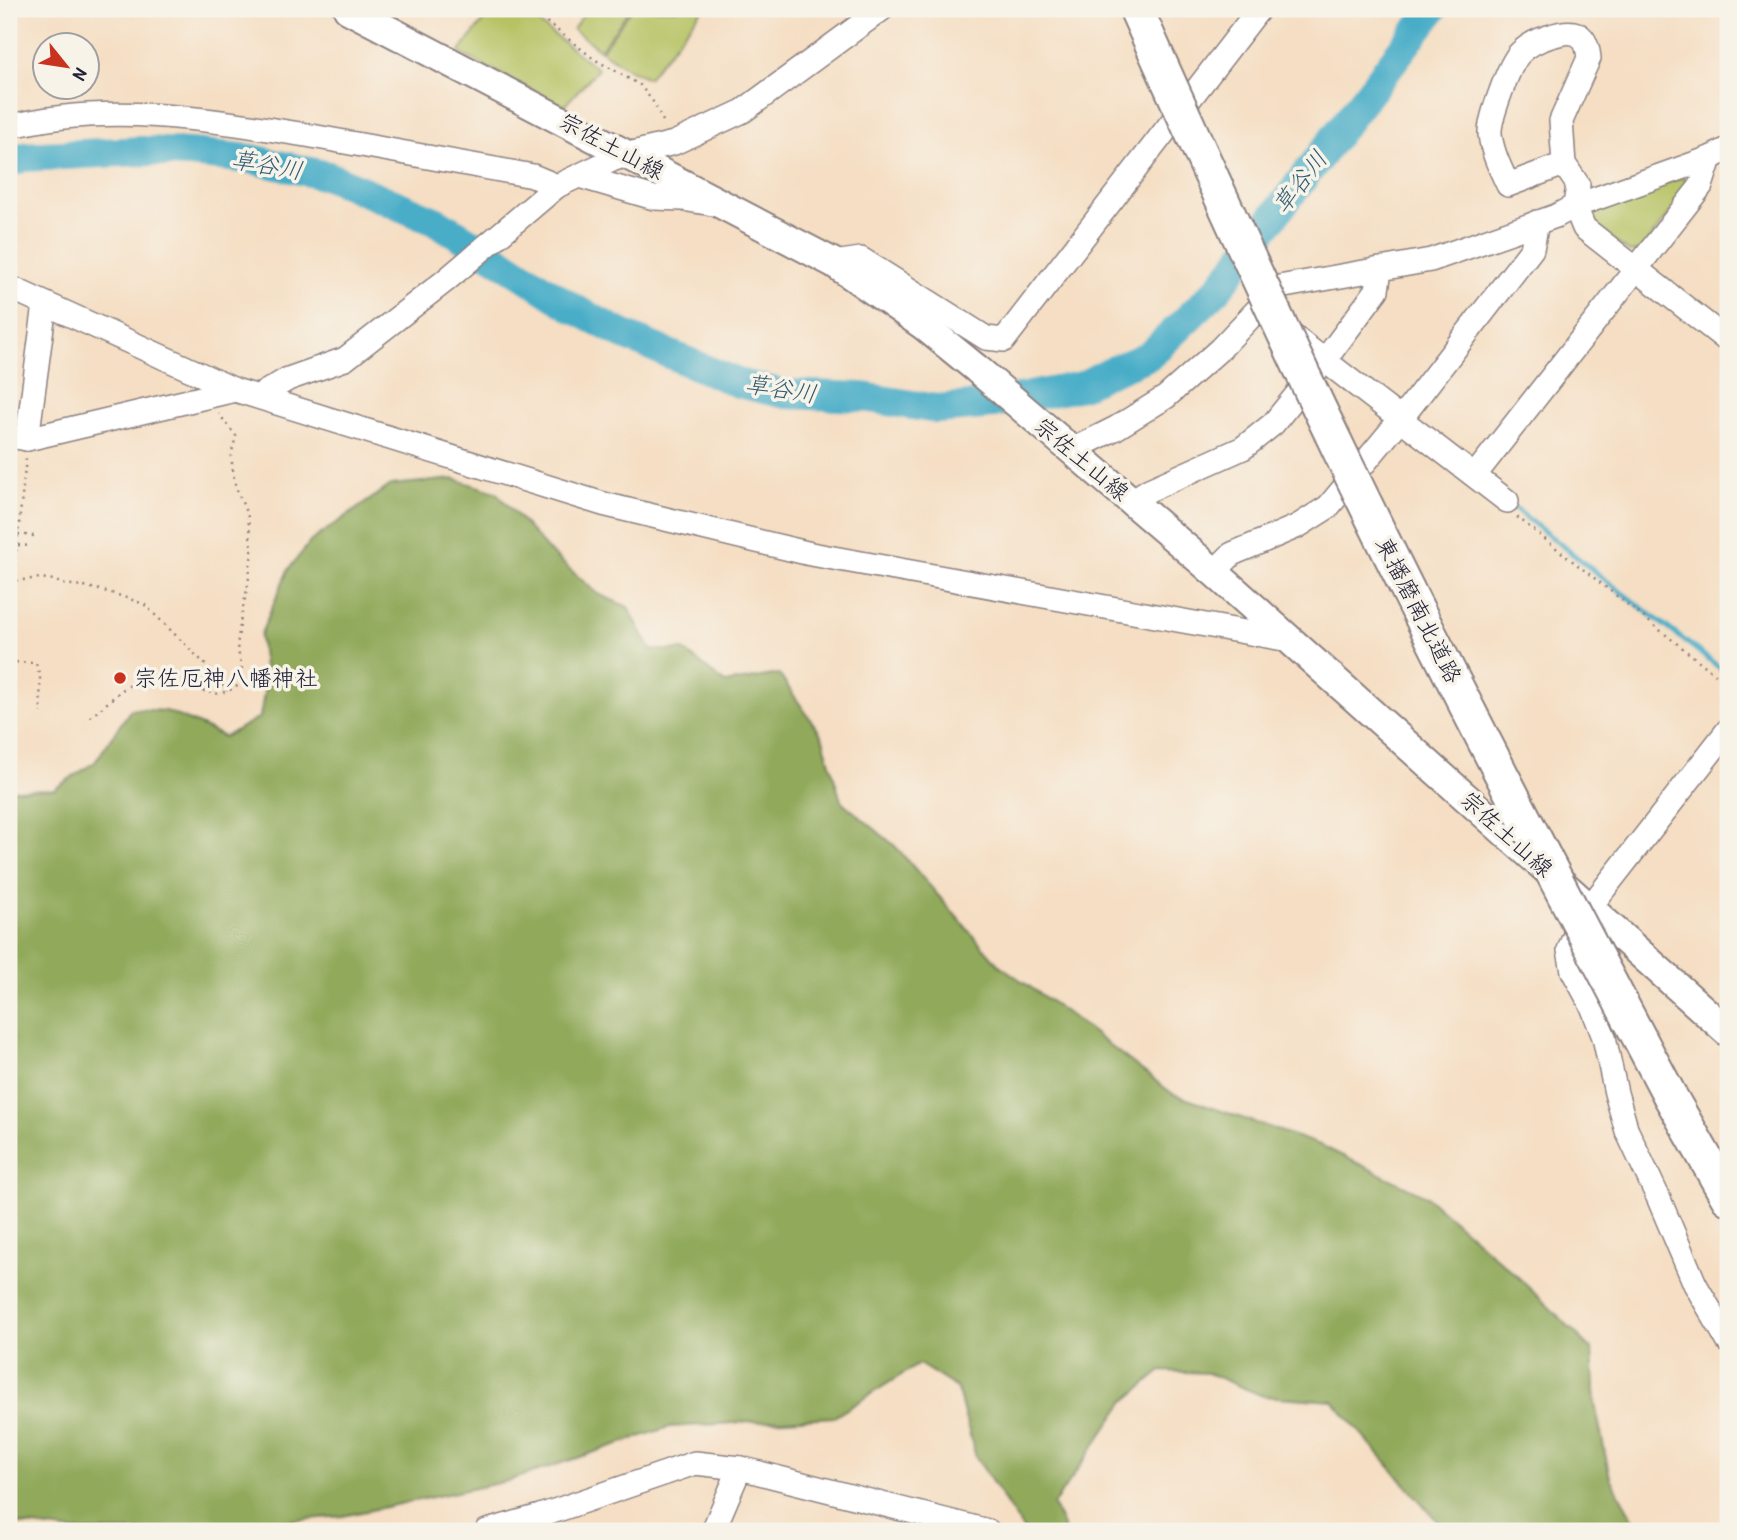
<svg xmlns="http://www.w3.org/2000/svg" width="1737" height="1540" viewBox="0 0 1737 1540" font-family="'Patrick Hand','Klee One',sans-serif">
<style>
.green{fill:#b6c365;stroke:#6c7250;stroke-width:2}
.forest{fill:#90a95a;stroke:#59664a;stroke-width:2}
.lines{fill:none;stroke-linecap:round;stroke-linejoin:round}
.stream{stroke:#48adc8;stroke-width:5}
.river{stroke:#48adc8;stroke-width:30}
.minor-casing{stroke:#8c807f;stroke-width:26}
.major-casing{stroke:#8c807f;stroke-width:32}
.highway-casing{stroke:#8c807f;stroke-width:37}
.path{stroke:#8c807f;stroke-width:2.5;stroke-dasharray:2 5;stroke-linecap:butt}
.minor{stroke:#fff;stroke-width:23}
.major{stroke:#fff;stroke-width:28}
.highway{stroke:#fff;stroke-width:33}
.highway-bridge-casing{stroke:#8c807f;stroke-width:37;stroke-linecap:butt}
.highway-bridge{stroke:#fff;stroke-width:33}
.poi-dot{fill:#c8321e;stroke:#f7f3e8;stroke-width:2.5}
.labels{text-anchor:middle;stroke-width:7;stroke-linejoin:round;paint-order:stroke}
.street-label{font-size:23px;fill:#22223b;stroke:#f7f3e8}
.poi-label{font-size:23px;fill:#22223b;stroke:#f7f3e8;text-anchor:start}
.water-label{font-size:24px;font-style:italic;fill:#315a73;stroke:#f7f3e8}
</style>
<rect width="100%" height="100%" fill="#f7f3e8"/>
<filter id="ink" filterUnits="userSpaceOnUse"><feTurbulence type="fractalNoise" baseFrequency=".0143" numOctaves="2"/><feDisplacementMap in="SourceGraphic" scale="14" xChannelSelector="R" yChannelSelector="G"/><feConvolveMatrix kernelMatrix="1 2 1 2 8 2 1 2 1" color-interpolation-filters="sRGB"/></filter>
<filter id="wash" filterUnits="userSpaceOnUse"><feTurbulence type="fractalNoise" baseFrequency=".00686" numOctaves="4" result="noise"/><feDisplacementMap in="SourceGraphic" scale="28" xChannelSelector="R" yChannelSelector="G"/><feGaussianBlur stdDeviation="1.57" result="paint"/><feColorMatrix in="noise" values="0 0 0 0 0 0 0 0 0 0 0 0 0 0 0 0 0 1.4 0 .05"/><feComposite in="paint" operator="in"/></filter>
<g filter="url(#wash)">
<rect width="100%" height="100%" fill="#f5dec3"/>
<!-- green -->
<g class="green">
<polygon points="492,9 521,9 598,69 564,106 459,53"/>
<polygon points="588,9 630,9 600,50 573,29"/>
<polygon points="632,9 703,9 648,78 630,70 601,51"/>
<polygon points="1682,177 1691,187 1640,251 1629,252 1589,221 1592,212"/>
</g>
<!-- forest -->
<polygon class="forest" points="454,479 496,492 548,550 598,594 628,607 651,650 684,650 725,683 779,674 822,736 841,801 895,846 998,964 1075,1019 1173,1094 1320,1145 1426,1196 1517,1276 1592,1349 1595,1404 1610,1478 1640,1531 1446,1531 1333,1401 1263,1396 1208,1373 1161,1371 1125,1401 1053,1505 1065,1531 1024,1531 976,1457 957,1388 919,1364 834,1417 669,1427 508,1481 343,1516 172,1531 73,1531 9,1523 9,790 54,789 95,762 131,709 166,711 204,727 224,737 260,717 266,682 260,636 288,570 311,541 391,485"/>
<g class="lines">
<!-- stream -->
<polyline class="stream" points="1513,507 1621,592 1728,674"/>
<!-- river -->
<polyline class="river" points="9,163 23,157 142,151 190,153 251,159 328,176 437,222 501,261 573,308 622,334 738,383 785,394 863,397 937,409 983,405 1082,386 1105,374 1150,355 1218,289 1433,9"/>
</g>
</g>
<g filter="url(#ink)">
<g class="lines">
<defs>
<g id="minor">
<path d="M9,127c97,-25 199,-8 297,8 76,13 151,28 227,41l24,10"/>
<path d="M1564,164l-56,21c-8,-17 -16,-33 -18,-51 -1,-14 19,-70 30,-81 7,-7 18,-13 28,-16 23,-8 38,-8 41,21l-28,63 3,43 14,21 -3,21 9,22 144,113"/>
<polyline points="579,176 654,198 682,199 713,204"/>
<polyline points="834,263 861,259 986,338 1004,340 1259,9"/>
<polyline points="9,287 235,390 603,504 811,554 1289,640"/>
<polyline points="1285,330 1507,501"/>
<polyline points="259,396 288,379 345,359 445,281 557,186 612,160 629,154 674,143 743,111 882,9"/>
<polyline points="9,436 27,439 235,390"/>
<polyline points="27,439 45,304"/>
<polyline points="1072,450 1116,428 1166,397 1220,349 1279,287 1431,260 1556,216 1575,206 1710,158 1728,149"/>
<polyline points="1475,475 1701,186 1710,158"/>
<polyline points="1132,501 1149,490 1243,448 1273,424 1325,360 1377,290 1380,270"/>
<polyline points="1214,572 1232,554 1298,526 1328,507 1400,420 1532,249 1537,222"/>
<polyline points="1728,730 1590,907 1576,932 1569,950 1573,971 1592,1006 1604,1037 1616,1093 1627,1131 1658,1197 1695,1284 1728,1341"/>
<polyline points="487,1531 540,1516 695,1463 740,1468 988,1531"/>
<polyline points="713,1531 740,1468"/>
</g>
<polyline id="major" points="348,9 834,263 923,325 977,369 1214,572 1728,1032"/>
<polyline id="highway" points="1670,1096 1728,1198"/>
</defs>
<!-- minor casing -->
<use href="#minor" class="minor-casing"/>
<!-- major casing -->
<use href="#major" class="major-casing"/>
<!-- highway casing -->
<use href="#highway" class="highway-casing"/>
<!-- path -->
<g class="path">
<polyline points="530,9 594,59 640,85 654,103 665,125"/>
<polyline points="1517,517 1728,684"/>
<polyline points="18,534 34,536"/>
<polyline points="18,545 32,546"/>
<polyline points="9,580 14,581 40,578 55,580 61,584 84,586 115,594 144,604 209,668 227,691"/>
<polyline points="9,621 26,458"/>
<polyline points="9,662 36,663 40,677 41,713"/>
<path d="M90,717c14,-9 29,-28 43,-33 6,-2 37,-4 43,-3 30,6 33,24 66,2v-14l-5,-23 4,-29 7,-32 4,-33 -4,-35 -13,-32 -4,-29 5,-20 -17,-22"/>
</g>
<!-- minor -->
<use href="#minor" class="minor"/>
<!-- major -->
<use href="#major" class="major"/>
<!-- highway -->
<use href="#highway" class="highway"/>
<defs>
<path id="highway-bridge" d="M1136,9c67,150 135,299 206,447 104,216 216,428 328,640"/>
</defs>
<!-- highway-bridge casing -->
<use href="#highway-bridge" class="highway-bridge-casing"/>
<!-- highway-bridge -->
<use href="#highway-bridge" class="highway-bridge"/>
</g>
</g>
<!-- markers -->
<circle class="poi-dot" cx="120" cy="678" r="7"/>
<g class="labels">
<!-- street labels -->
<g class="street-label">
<text transform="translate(612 146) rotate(28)" y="8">宗佐土山線</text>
<text transform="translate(1082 459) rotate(40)" y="8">宗佐土山線</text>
<text transform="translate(1419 610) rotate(63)" y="8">東播磨南北道路</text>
<text transform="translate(1507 834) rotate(42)" y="8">宗佐土山線</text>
</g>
<!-- poi labels -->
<g class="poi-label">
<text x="134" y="686">宗佐厄神八幡神社</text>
</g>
<!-- water labels -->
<g class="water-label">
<text transform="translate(267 165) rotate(10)" y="8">草谷川</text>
<text transform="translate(1300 182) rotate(-52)" y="8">草谷川</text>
<text transform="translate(781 389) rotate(9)" y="8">草谷川</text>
</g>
</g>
<!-- margin -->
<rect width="1737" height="1540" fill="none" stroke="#f7f3e8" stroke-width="35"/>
<!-- north arrow -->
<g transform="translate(66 66) rotate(120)"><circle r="33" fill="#f7f3e8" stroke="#a29fa3" stroke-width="2"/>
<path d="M0-5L12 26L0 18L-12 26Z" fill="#c8321e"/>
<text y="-10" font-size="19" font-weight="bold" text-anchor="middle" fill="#22223b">N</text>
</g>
</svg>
